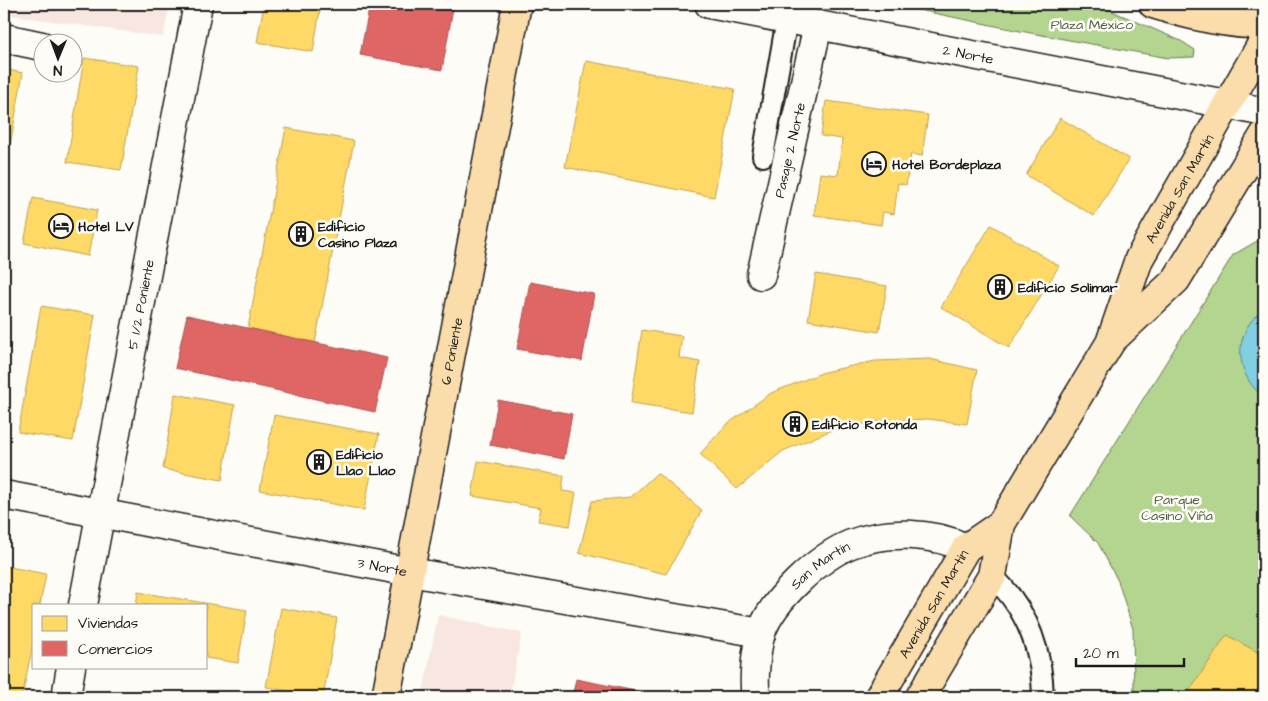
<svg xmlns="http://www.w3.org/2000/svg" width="1268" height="701" viewBox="0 0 1268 701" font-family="'Architects Daughter',sans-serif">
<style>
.built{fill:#f8e6e0}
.green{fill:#b3d58f;stroke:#687856}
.water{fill:#82cee2;stroke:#598793}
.homes{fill:#ffd966;stroke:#bba050}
.shops{fill:#e06666;stroke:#a55050}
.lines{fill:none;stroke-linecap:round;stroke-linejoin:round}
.service-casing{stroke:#1c1c1c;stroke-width:24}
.minor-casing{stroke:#1c1c1c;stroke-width:31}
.tertiary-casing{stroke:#1c1c1c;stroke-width:31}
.primary-casing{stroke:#1c1c1c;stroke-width:31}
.service{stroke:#fdfcf7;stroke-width:20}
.minor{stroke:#fdfcf7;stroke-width:28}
.tertiary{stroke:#fdfcf7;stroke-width:28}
.primary{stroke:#fbddab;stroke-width:28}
.labels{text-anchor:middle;stroke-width:5;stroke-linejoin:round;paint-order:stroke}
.park-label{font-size:14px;fill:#515d44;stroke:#fdfcf7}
.street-label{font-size:14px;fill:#1c1c1c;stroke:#fdfcf7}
.poi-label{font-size:14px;font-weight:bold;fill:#1c1c1c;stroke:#fdfcf7;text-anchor:start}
</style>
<rect width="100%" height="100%" fill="#fdfcf7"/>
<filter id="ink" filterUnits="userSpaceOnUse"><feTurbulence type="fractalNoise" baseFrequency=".02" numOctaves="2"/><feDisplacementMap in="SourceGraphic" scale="10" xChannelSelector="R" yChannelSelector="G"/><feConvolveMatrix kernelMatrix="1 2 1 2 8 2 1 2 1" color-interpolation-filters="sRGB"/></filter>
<g filter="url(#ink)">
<!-- built -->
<g class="built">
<polygon points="4,4 170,4 163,37 4,14"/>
<polygon points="438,615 522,633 509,697 422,697"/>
</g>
<!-- green -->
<g class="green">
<polygon points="890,4 1096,4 1181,41 1195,50 1194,57 1168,58 1020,31"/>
<polygon points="1264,237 1264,656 1227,635 1185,697 1131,697 1134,689 1133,629 1118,581 1098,543 1070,516 1233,255"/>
</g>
<!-- water -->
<path class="water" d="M1264,309v88c-30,-22 -32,-66 0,-88z"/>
<!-- homes -->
<g class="homes">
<polygon points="264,4 321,4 313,52 257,42"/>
<polygon points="84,58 139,66 121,170 67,162"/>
<polygon points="586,61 735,89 714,197 565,167"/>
<polygon points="4,69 23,73 4,179"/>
<polygon points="826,101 928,115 922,156 911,154 906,185 898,183 894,214 883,212 881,225 814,215 820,173 838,175 842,139 821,136"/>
<polygon points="1060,118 1129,159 1094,216 1026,175"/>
<polygon points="286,128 354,141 315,343 248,328"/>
<polygon points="33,198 97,210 88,256 24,243"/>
<polygon points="991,225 1059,266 1009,348 941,307"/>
<polygon points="816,274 887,286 879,332 808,320"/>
<polygon points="41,306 95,315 73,441 18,432"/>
<polygon points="642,330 682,336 679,358 700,362 692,412 631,403"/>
<polygon points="930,359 977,370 967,424 928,419 883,421 832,430 783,451 737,489 700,454 726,425 771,393 824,372 875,361"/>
<polygon points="175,394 235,405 222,480 163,469"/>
<polygon points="274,415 379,434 364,510 260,490"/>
<polygon points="478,461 564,476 562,491 576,493 570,526 538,521 541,508 472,496"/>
<polygon points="657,473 702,510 666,574 579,553 592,501 631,497"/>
<polygon points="4,566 46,574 40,605 34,605 34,639 22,697 4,697"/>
<polygon points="138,592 247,610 238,663 206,658 206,605 136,605"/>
<polygon points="281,608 337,618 323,697 266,687"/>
<polygon points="1227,635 1264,656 1264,697 1185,697"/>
</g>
<!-- shops -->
<g class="shops">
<polygon points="370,4 430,4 453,8 442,70 360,55"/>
<polygon points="530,282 594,294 582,361 517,349"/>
<polygon points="187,315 387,358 375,412 175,368"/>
<polygon points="498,400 572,414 564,459 490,445"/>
<polygon points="576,679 650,694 650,697 572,697"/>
</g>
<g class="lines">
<defs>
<g id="service">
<polyline points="763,156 787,19"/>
<path d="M992,576c35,32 50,75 51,121"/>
</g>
<g id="minor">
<path id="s1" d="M709,4l517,100"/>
<polyline points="4,38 42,46"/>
<path id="s2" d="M761,275l57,-250"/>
<path id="s3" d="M4,495l406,77 351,61"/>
<path id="s4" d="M83,605l115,-601"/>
<polyline points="66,697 71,667"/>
<path id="s5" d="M756,697c-3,-16 0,-48 5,-64 11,-33 58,-76 90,-89 36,-14 81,-12 115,4"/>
</g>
<polyline id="tertiary" points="1226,104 1264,112"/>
<g id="primary">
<path d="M1153,4c37,12 72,20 111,21"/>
<polyline points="1112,340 1176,280 1264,135"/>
<path id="s6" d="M386,697l131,-693"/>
<path id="s7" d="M879,697l87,-149 35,-24"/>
<path id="s8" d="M920,697l72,-121 9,-52 109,-181 29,-84 125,-219"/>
</g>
</defs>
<!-- service casing -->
<use href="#service" class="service-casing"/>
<!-- minor casing -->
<use href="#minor" class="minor-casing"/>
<!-- tertiary casing -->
<use href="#tertiary" class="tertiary-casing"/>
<!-- primary casing -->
<use href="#primary" class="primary-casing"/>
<!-- service -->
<use href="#service" class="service"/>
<!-- minor -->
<use href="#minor" class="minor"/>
<!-- tertiary -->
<use href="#tertiary" class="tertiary"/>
<!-- primary -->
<use href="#primary" class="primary"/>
</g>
</g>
<!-- icons -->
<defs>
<symbol id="hotel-ring" viewBox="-11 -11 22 22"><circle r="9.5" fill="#fdfcf7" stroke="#1c1c1c" stroke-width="1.5"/><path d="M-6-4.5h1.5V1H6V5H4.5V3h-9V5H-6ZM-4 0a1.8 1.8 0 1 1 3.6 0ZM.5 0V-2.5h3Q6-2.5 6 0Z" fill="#1c1c1c"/></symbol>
<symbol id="building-ring" viewBox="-11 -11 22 22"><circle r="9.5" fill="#fdfcf7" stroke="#1c1c1c" stroke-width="1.5"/><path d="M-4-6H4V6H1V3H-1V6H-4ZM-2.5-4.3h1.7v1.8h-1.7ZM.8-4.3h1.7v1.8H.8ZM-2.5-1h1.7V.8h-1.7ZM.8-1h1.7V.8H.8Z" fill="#1c1c1c"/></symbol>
</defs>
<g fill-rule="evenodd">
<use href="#hotel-ring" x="860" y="150" width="28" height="28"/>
<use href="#hotel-ring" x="47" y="212" width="28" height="28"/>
<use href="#building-ring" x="287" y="220" width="28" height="28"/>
<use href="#building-ring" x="986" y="273" width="28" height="28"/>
<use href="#building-ring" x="781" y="410" width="28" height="28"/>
<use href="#building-ring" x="305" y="448" width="28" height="28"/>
</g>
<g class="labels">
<!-- park labels -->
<g class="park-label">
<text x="1092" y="29">Plaza México</text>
<text x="1177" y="504">Parque<tspan x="1177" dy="16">Casino Viña</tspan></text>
</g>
<!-- street labels -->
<g class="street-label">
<text dy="5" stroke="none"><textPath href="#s1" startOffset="264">2 Norte</textPath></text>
<text dy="5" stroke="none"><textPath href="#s2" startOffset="128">Pasaje 2 Norte</textPath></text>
<text dy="5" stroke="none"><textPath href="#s8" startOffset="575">Avenida San Martín</textPath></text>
<text dy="5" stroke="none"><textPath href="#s4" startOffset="306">5 1/2 Poniente</textPath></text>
<text dy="5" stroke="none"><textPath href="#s6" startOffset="352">6 Poniente</textPath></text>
<text dy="5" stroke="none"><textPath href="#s3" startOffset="385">3 Norte</textPath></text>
<text dy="5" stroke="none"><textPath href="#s5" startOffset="156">San Martín</textPath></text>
<text dy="5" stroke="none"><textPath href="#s7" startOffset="108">Avenida San Martín</textPath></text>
</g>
<!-- poi labels -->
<g class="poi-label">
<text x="892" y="169">Hotel Bordeplaza</text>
<text x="78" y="231">Hotel LV</text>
<text x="318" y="231">Edificio<tspan x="318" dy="16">Casino Plaza</tspan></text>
<text x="1018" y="292">Edificio Solimar</text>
<text x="812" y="429">Edificio Rotonda</text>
<text x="336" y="459">Edificio<tspan x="336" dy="16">Llao Llao</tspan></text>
</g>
</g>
<!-- margin -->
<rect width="1268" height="701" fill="none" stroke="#fdfcf7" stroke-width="20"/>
<rect x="10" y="10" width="1248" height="681" fill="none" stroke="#1c1c1c" stroke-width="2" filter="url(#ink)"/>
<!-- legend -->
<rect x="32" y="604" width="175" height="65" fill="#fdfcf7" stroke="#a3a29f"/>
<rect x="42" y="616" width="25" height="15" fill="#ffd966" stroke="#a3a29f"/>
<text x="78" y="628" font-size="15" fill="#1c1c1c">Viviendas</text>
<rect x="42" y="641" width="25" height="15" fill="#e06666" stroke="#a3a29f"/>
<text x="78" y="654" font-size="15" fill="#1c1c1c">Comercios</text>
<!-- north arrow -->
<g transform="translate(58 58) rotate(181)"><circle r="24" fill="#fdfcf7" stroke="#a3a29f"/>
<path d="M0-4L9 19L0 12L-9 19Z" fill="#1c1c1c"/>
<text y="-8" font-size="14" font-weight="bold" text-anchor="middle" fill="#1c1c1c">N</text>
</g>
<!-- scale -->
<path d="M1076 658v8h108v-8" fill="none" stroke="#1c1c1c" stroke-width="2.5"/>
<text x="1083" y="658" font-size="15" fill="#1c1c1c" stroke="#fdfcf7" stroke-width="4" paint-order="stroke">20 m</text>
</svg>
